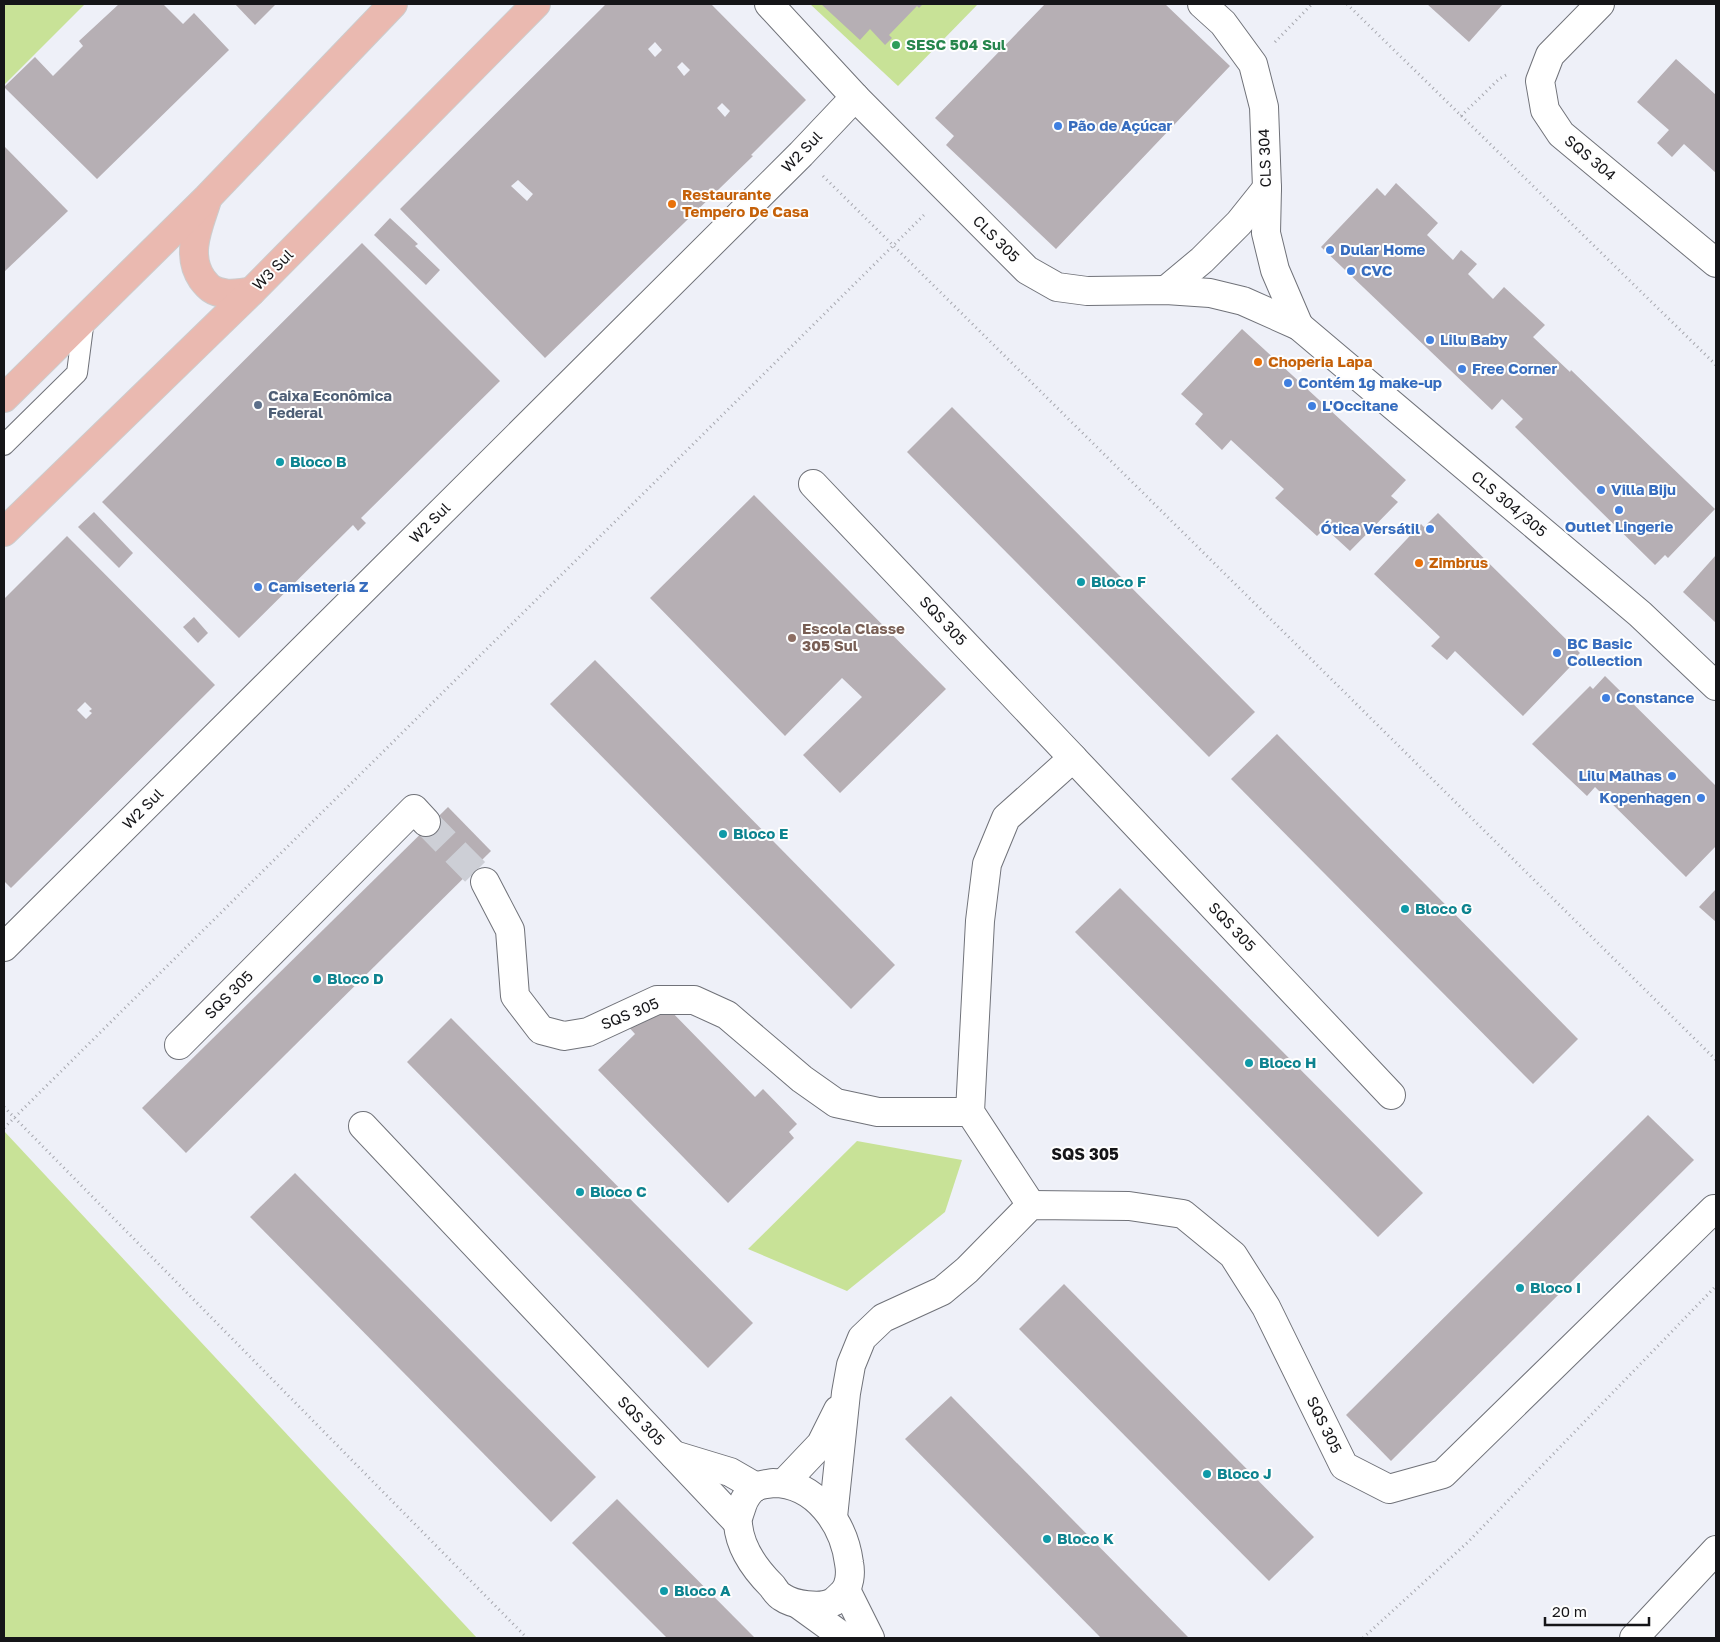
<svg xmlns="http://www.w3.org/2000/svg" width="1720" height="1642" viewBox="0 0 1720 1642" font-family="'Golos Text',sans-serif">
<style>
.green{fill:#c8e297}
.building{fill:#b6afb4;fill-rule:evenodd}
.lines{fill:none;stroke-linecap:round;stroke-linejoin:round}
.minor-tunnel{stroke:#cdcfd6;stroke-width:28;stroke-dasharray:28 14;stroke-linecap:butt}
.service-casing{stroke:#707279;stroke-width:22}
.minor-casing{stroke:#707279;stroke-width:30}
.tertiary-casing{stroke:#707279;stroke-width:30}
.primary-casing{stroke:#ccc;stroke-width:30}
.path{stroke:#a6a7ae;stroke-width:3;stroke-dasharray:1 4;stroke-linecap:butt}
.service{stroke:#fff;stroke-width:20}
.minor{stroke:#fff;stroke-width:28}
.tertiary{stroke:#fff;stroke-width:28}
.primary{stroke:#eab9b0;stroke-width:28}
.leisure-dot{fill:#2e9e5b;stroke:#fefefe;stroke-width:2}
.shop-dot{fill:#3f7fe0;stroke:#fefefe;stroke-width:2}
.food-dot{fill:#e8710a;stroke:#fefefe;stroke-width:2}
.service-dot{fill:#5c6f8a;stroke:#fefefe;stroke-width:2}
.culture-dot{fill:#0f9aa8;stroke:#fefefe;stroke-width:2}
.education-dot{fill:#8d6e63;stroke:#fefefe;stroke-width:2}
.labels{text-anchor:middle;stroke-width:4;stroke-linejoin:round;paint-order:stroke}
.leisure-label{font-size:15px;font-weight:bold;fill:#27864d;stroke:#fefefe;text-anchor:start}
.shop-label{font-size:15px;font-weight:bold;fill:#366cbe;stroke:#fefefe;text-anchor:start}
.street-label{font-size:15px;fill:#151518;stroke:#fefefe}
.food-label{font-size:15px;font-weight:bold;fill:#c56008;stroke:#fefefe;text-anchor:start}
.service-label{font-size:15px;font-weight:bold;fill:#4e5e75;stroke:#fefefe;text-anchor:start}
.culture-label{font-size:15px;font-weight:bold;fill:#0d838f;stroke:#fefefe;text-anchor:start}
.education-label{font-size:15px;font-weight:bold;fill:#785e54;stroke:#fefefe;text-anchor:start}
.neighbourhood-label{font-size:16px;font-weight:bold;fill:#151518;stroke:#fefefe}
</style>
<rect width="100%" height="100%" fill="#eef0f8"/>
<!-- green -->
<g class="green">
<polygon points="4,4 85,4 4,85"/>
<polygon points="810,4 978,4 898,86"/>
<polygon points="4,1131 477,1638 4,1638"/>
<polygon points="857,1141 962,1160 945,1212 847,1291 748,1249"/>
</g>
<!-- building -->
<g class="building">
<polygon points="119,4 163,4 183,24 194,13 229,50 97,179 4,87 35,57 53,76 83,46 79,41"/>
<polygon points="235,4 276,4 255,25"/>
<path d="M606,4h105l95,96 -55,55 2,1 -208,202 -145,-149zM655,42l7,8 -7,7 -7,-8zM682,62l8,8 -6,6 -7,-9zM722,103l8,8 -5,6 -8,-9zM518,180l15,14 -6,7 -16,-15z"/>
<polygon points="821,4 923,4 919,8 917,6 889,35 892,38 885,45 870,29 860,40"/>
<polygon points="1045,4 1165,4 1230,66 1056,249 946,145 954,136 935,118"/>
<polygon points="1427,4 1503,4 1469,42"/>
<polygon points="1676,59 1716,95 1716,173 1684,144 1672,157 1657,143 1669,130 1637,102"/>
<polygon points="4,146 68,211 4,272"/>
<polygon points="1396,183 1438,223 1427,235 1453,260 1461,250 1477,264 1468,274 1493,299 1504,287 1545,325 1533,337 1570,372 1571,370 1715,509 1668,558 1665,555 1655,565 1515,427 1523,419 1502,399 1492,410 1321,247 1377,188 1385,196"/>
<polygon points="390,218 418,244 415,246 440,270 426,285 374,235"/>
<polygon points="362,243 500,381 361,518 366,523 358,531 353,525 239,638 102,502"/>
<polygon points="1242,329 1406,480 1391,496 1398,502 1350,551 1325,528 1317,536 1275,498 1284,489 1231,440 1222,450 1195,424 1203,414 1181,394"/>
<polygon points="952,407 1255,712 1209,757 907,452"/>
<polygon points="754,495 946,689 840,793 803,755 862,697 842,678 785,736 650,598"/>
<polygon points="94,512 133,553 119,568 78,527"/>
<polygon points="1438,513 1580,653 1568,665 1570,667 1523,716 1455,651 1447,660 1431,646 1440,637 1374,574 1421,524 1424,527"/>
<path d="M67,536l148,149 -204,203 -7,-7v-282zM85,702l7,7 -3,2 3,2 -6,6 -9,-9z"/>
<polygon points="1716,555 1716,623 1683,592"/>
<polygon points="194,617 208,633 198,643 183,627"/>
<polygon points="595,660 895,965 851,1009 550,704"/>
<polygon points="1605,676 1716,786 1716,846 1686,877 1595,787 1587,796 1532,744 1590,686 1593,689"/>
<polygon points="1277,734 1578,1039 1533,1084 1231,779"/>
<polygon points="448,807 491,851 186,1153 142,1108"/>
<polygon points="1120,888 1423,1193 1378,1237 1075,932"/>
<polygon points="1716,889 1716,922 1699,907"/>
<polygon points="665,1005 755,1097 763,1089 797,1124 789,1132 794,1138 728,1203 598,1070 635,1034 626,1024"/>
<polygon points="451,1018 753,1323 708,1368 407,1062"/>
<polygon points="1648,1115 1694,1160 1391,1461 1346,1415"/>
<polygon points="295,1173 596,1477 551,1522 250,1217"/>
<polygon points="1064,1284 1314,1537 1269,1581 1019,1329"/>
<polygon points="951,1396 1189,1638 1101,1638 905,1439"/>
<polygon points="617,1499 755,1638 667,1638 572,1543"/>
</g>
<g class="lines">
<!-- minor-tunnel -->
<polyline class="minor-tunnel" points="426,822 485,882"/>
<defs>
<polyline id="service" points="4,445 77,373 84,319"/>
<g id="minor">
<polyline points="1600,4 1550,55 1540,81 1545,110 1561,134 1716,263"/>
<polyline points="813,484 1073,758"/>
<polyline points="485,882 510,930 515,996 541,1030 564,1036 588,1032 657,1000 694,1000 727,1015 802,1079 836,1103 878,1112 970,1112"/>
<polyline points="179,1045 414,809 426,822"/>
<polyline points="363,1126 737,1522"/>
<polyline points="1031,1205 970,1112 980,921 987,864 1006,818 1073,758 1391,1095"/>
<polyline points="674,1455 730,1472 756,1487"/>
<path d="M773,1483c43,0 71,41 76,80 2,10 1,24 -7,31 -3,3 -6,6 -9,8 -12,7 -40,3 -51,-5 -4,-2 -7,-7 -10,-11 -17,-17 -32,-37 -34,-62 -1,-5 2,-12 4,-18 2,-7 8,-17 16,-20 4,-2 10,-2 15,-3z"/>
<polyline points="784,1483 821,1444 838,1410"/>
<polyline points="833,1517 846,1393 851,1365 862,1338 883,1318 942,1291 967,1270 1031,1205 1129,1206 1183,1214 1233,1255 1266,1307 1344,1466 1389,1489 1443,1474 1714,1209"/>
<polyline points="846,1590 870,1638"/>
<polyline points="798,1604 845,1638"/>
</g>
<g id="tertiary">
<polyline points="769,4 855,97 1027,270 1057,287 1087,291 1166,290 1210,293 1243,301 1299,326 1640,614 1716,686"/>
<polyline points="1202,4 1223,23 1253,64 1264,107 1267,188 1266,233 1275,270 1299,326"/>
<polyline points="1166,290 1202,260 1239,223 1267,188"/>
<polyline points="4,947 801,154 855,97"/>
<polyline points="1634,1638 1716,1550"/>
</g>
<g id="primary">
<path d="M207,200c-8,26 -22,54 -5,79 6,8 11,13 22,14 8,2 19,-1 27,-1"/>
<polyline points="4,398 207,198 393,4"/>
<polyline points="4,532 251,292 536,4"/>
</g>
</defs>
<!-- service casing -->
<use href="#service" class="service-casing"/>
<!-- minor casing -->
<use href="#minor" class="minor-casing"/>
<!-- tertiary casing -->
<use href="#tertiary" class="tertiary-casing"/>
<!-- primary casing -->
<use href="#primary" class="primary-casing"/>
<!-- path -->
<g class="path">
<polyline points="1347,4 1716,365"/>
<polyline points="1275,42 1312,4"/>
<polyline points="1461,116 1499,79 1508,74"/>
<polyline points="823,176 1716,1060"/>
<polyline points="4,1107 527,1638"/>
<polyline points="4,1128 926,213"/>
<polyline points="1363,1638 1468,1542 1716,1286"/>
</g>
<!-- service -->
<use href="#service" class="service"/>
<!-- minor -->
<use href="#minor" class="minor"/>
<!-- tertiary -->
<use href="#tertiary" class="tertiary"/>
<!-- primary -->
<use href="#primary" class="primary"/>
</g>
<!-- markers -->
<circle class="leisure-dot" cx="896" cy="45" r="5"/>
<g class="shop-dot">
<circle cx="1058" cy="126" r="5"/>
<circle cx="1330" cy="250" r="5"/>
<circle cx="1351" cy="271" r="5"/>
<circle cx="1430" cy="340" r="5"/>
<circle cx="1462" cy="369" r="5"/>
<circle cx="1288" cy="383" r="5"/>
<circle cx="1312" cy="406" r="5"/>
<circle cx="1601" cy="490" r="5"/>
<circle cx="1619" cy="510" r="5"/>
<circle cx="1430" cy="529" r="5"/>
<circle cx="258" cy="587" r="5"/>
<circle cx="1557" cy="653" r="5"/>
<circle cx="1606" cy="698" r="5"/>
<circle cx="1672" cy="776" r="5"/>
<circle cx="1701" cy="798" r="5"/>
</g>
<g class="food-dot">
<circle cx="672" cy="204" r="5"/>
<circle cx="1258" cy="362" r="5"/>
<circle cx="1419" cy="563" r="5"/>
</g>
<circle class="service-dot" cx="258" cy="405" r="5"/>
<g class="culture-dot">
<circle cx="280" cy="462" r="5"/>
<circle cx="1081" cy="582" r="5"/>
<circle cx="723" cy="834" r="5"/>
<circle cx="1405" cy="909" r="5"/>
<circle cx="317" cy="979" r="5"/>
<circle cx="1249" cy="1063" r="5"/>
<circle cx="580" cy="1192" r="5"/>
<circle cx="1520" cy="1288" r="5"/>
<circle cx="1207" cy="1474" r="5"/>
<circle cx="1047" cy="1539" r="5"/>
<circle cx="664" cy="1591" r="5"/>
</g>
<circle class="education-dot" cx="792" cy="638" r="5"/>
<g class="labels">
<!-- leisure labels -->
<g class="leisure-label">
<text x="906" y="50">SESC 504 Sul</text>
</g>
<!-- shop labels -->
<g class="shop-label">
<text x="1068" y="131">Pão de Açúcar</text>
<text x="1340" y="255">Dular Home</text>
<text x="1361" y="276">CVC</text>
<text x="1440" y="345">Lilu Baby</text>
<text x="1472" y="374">Free Corner</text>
<text x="1298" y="388">Contém 1g make-up</text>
<text x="1322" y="411">L'Occitane</text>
<text x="1611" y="495">Villa Biju</text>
<text x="1619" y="532" text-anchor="middle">Outlet Lingerie</text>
<text x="1420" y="534" text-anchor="end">Ótica Versátil</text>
<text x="268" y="592">Camiseteria Z</text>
<text x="1567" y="649">BC Basic<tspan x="1567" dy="17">Collection</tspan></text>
<text x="1616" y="703">Constance</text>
<text x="1662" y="781" text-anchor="end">Lilu Malhas</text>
<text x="1691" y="803" text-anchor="end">Kopenhagen</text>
</g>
<!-- street labels -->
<g class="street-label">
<text transform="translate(802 152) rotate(-46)" y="5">W2 Sul</text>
<text transform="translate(1265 158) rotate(-92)" y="5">CLS 304</text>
<text transform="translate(1590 158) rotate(40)" y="5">SQS 304</text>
<text transform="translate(996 239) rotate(45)" y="5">CLS 305</text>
<text transform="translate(273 270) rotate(-45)" y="5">W3 Sul</text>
<text transform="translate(1509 504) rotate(40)" y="5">CLS 304/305</text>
<text transform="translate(430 523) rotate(-45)" y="5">W2 Sul</text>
<text transform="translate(943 621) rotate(47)" y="5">SQS 305</text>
<text transform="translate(143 809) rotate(-45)" y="5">W2 Sul</text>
<text transform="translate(1232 927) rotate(47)" y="5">SQS 305</text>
<text transform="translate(229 995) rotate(-45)" y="5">SQS 305</text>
<text transform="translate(630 1014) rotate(-22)" y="5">SQS 305</text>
<text transform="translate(641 1421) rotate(47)" y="5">SQS 305</text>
<text transform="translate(1324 1425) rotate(64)" y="5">SQS 305</text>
</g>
<!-- food labels -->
<g class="food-label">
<text x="682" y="200">Restaurante<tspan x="682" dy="17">Tempero De Casa</tspan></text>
<text x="1268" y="367">Choperia Lapa</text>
<text x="1429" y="568">Zimbrus</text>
</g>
<!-- service labels -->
<g class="service-label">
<text x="268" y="401">Caixa Econômica<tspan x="268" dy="17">Federal</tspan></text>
</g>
<!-- culture labels -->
<g class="culture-label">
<text x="290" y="467">Bloco B</text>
<text x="1091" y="587">Bloco F</text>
<text x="733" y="839">Bloco E</text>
<text x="1415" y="914">Bloco G</text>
<text x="327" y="984">Bloco D</text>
<text x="1259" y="1068">Bloco H</text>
<text x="590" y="1197">Bloco C</text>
<text x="1530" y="1293">Bloco I</text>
<text x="1217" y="1479">Bloco J</text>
<text x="1057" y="1544">Bloco K</text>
<text x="674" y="1596">Bloco A</text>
</g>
<!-- education labels -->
<g class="education-label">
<text x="802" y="634">Escola Classe<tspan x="802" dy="17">305 Sul</tspan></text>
</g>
<!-- neighbourhood labels -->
<g class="neighbourhood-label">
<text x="1085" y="1160">SQS 305</text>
</g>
</g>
<!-- border -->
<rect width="1720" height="1642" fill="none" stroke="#151518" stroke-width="10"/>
<!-- scale -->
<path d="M1545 1617v8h104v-8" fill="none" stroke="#151518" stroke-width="2.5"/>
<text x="1552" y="1617" font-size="15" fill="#151518" stroke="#fefefe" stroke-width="4" paint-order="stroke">20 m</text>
</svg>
